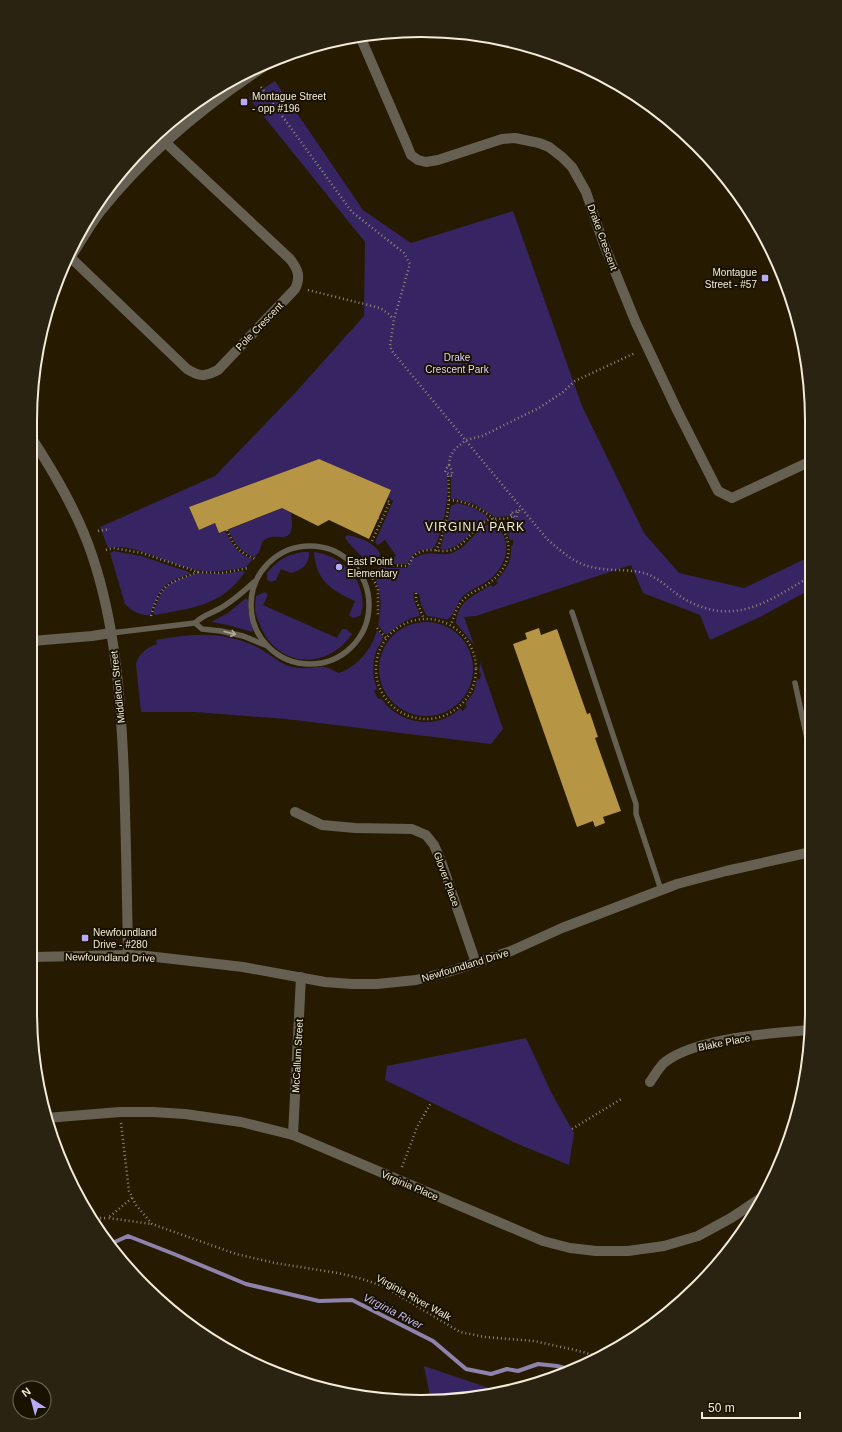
<svg xmlns="http://www.w3.org/2000/svg" width="842" height="1432" viewBox="0 0 842 1432" font-family="Helvetica,sans-serif">
<style>
.green{fill:#372563}
.lines{fill:none;stroke-linecap:round;stroke-linejoin:round}
.stream{stroke:#8f82ac;stroke-width:4}
.building{fill:#b69645}
.path{stroke:#918872;stroke-width:2.5;stroke-dasharray:1 3;stroke-linecap:butt}
.service{stroke:#666053;stroke-width:5.5}
.minor{stroke:#666053;stroke-width:10}
.tertiary{stroke:#666053;stroke-width:10}
.oneway{stroke:#b3ac9d}
.poi-dot{fill:#b9aaf7;stroke:#1a1200;stroke-width:1.5}
.labels{text-anchor:middle;stroke-width:4;stroke-linejoin:round;paint-order:stroke}
.poi-label{font-size:10px;fill:#f2ebda;stroke:#1a1200;text-anchor:start}
.street-label{font-size:10px;fill:#f2ebda;stroke:#1a1200}
.park-label{font-size:10px;fill:#dbd5fd;stroke:#1a1200}
.water-label{font-size:11px;font-style:italic;fill:#c4baf4;stroke:#1a1200}
.quarter-label{font-size:12px;letter-spacing:1px;fill:#f2ebda;stroke:#1a1200}
.rim{fill:none;stroke:#f2ebda;stroke-width:2}
</style>
<rect width="100%" height="100%" fill="#261a00"/>
<!-- green -->
<g class="green">
<path d="M275,81l88,129 48,33 102,-32 69,195 62,127 35,40 65,15 67,-32v33l-51,28 -50,23 -10,-25 -57,-22 -12,-28 -155,51 -12,1 10,28 -18,-22c2,-23 18,-27 35,-38l2,2 5,-4 -2,-2c10,-12 16,-18 15,-35h2v-6h-3l-4,-10 -6,-7 15,-3 -5,-4 -15,1 -21,-13 -18,-5h-5v-21l-4,-2c3,18 -4,56 -13,72 -16,3 -17,0 -27,16h-21l10,-8 -11,-16 -7,5 -3,-3 18,-41 -6,-4 3,-7 -71,-31 -130,48 10,23 16,-7 4,10 6,-2c8,14 12,23 28,28l-7,8c-16,3 -33,6 -49,3 -25,-4 -65,-28 -89,-22l-8,-21 115,-51 80,-83 69,-77 1,-74 -116,-144z"/>
<path d="M457,503l15,4 15,9 1,3c-16,7 -28,34 -48,30l7,-24 4,-19z"/>
<path d="M282,508l9,5c1,9 4,25 -10,24 -6,0 -10,-1 -15,2 -6,3 -4,8 -7,13 -1,2 -3,3 -4,5 -15,-5 -20,-14 -27,-27z"/>
<path d="M489,524c7,0 12,6 15,13 7,17 -3,35 -18,45 -8,5 -16,8 -23,14 -6,6 -10,21 -15,23 -4,1 -16,-3 -21,-3l-6,-11 -2,-11 -5,-2c-2,10 4,15 6,24 -13,2 -22,9 -32,18h-3l-7,-9c4,-18 4,-34 -5,-51l1,-3 8,-5 5,2h20l5,-11 3,1c12,-9 24,-1 37,-5 16,-6 24,-24 37,-29z"/>
<path d="M348,535c12,3 25,7 32,18 -1,6 -3,9 -9,11 -5,-3 -25,-22 -26,-27z"/>
<path d="M114,551l27,5 48,16v2c-28,9 -29,15 -39,41 -9,1 -19,-4 -25,-11l-15,-51z"/>
<path d="M303,552h6c1,12 -7,18 -18,21l-10,-4 -5,11 -5,2 -4,-2v-7c9,-12 21,-19 36,-21z"/>
<path d="M314,552c24,3 46,21 48,46 1,6 1,11 -2,18l-7,2 -4,-3 6,-14c-24,-11 -39,-20 -41,-49z"/>
<path d="M242,571l3,1c-23,34 -53,36 -90,43l-2,-2 7,-18 6,-8 8,-6 24,-8 25,1z"/>
<path d="M265,592l3,3 -5,10 74,33 5,-9h4l6,5c-25,37 -75,34 -92,-9 -5,-12 -6,-16 -4,-29z"/>
<polygon points="246,598 248,600 248,611 253,631 252,632 228,625 211,622 228,613"/>
<circle cx="426" cy="669" r="47"/>
<path d="M377,630l6,7c-1,5 -4,8 -6,12 -5,12 -5,28 0,40l-3,2 4,8 3,-1c14,22 46,31 69,18 4,-2 7,-5 10,-8l3,3 4,-5 -2,-2 9,-12 3,-13h3l1,-5 -2,-1 1,-11 23,67 -12,15 -205,-25 -91,-7h-54l-5,-48c3,-11 10,-16 21,-20l-1,-4c34,-7 67,-9 99,6 13,6 23,17 37,21 14,3 22,-1 34,0 4,1 9,5 13,6 19,-7 33,-24 38,-43z"/>
<polygon points="526,1038 552,1094 574,1133 569,1165 518,1144 385,1080 387,1066"/>
<polygon points="424,1366 504,1393 497,1395 431,1401"/>
</g>
<g class="lines">
<!-- stream -->
<polyline class="stream" points="108,1245 128,1236 174,1254 246,1284 319,1301 352,1300 433,1341 466,1369 491,1374 507,1369 518,1371 538,1364 557,1366 572,1370"/>
</g>
<!-- building -->
<g class="building">
<polygon points="319,459 391,490 369,539 329,520 318,526 282,508 219,533 215,523 199,530 189,507"/>
<polygon points="539,628 541,635 557,629 587,714 590,713 598,737 595,738 621,811 603,817 605,823 595,827 593,821 577,827 513,644 527,639 525,633"/>
</g>
<g class="lines">
<!-- path -->
<g class="path">
<path d="M261,87l91,125 52,41 6,11 -16,55 -4,27 2,5 155,188c15,13 29,26 49,29 16,3 32,1 48,5 17,5 28,20 44,28 48,25 81,0 123,-25"/>
<polyline points="308,290 380,308 389,314 393,319"/>
<polyline points="449,465 452,471 452,476 445,472 446,469 449,465 450,457 455,449 466,440 482,436 539,408 563,392 575,381 635,353"/>
<path d="M449,500c18,1 36,10 49,23 18,21 12,45 -10,61 -7,5 -16,7 -23,14 -8,7 -11,18 -14,27"/>
<polyline points="518,512 516,518 510,514 515,511 518,512 521,508"/>
<polyline points="378,518 382,520"/>
<path d="M227,530c7,16 12,23 29,29"/>
<polyline points="98,531 110,529"/>
<polyline points="372,541 390,502 386,500"/>
<polyline points="106,550 113,548 142,553 198,572 222,573 248,568"/>
<path d="M436,551c11,-23 15,-51 12,-76"/>
<path d="M385,565l21,1c7,-4 4,-10 14,-14 11,-5 23,2 34,-3 14,-7 21,-24 35,-29 8,-3 17,1 24,-4"/>
<polyline points="371,575 378,589 378,616"/>
<polyline points="416,593 416,600 424,619"/>
<path d="M151,616c9,-32 17,-33 47,-44"/>
<circle cx="426" cy="669" r="50"/>
<polyline points="377,628 386,638"/>
<polyline points="121,1123 129,1191 136,1205 152,1224 236,1254 275,1263 338,1273 359,1278 383,1286 460,1332 485,1337 534,1341 575,1350 601,1357"/>
<polyline points="572,1129 623,1098"/>
<polyline points="402,1167 417,1127 431,1103"/>
<polyline points="132,1198 108,1218 152,1224"/>
<polyline points="92,1218 108,1218"/>
</g>
<!-- service -->
<g class="service">
<circle cx="310" cy="605" r="59"/>
<polyline points="572,612 636,804 636,814 661,890"/>
<polyline points="195,623 202,629 221,631 243,636 265,645"/>
<path d="M111,633l84,-10c8,-8 15,-9 24,-14 13,-7 24,-17 35,-27"/>
<polyline points="795,683 811,757"/>
</g>
<!-- minor -->
<g class="minor">
<polyline points="360,36 407,145 411,155 418,160 426,162 438,160 502,139 515,138 539,143 549,147 562,157 572,167 586,192 603,242 636,323 677,410 718,491 732,498 811,461"/>
<path d="M70,257l117,112c13,8 17,8 31,1l77,-81c6,-12 3,-20 -5,-30l-125,-117"/>
<path d="M68,261c11,-16 20,-33 32,-49 49,-62 112,-113 179,-155"/>
<path d="M31,437c24,37 47,76 61,118 24,71 29,147 32,221 2,60 3,119 4,179"/>
<polyline points="32,641 92,636 111,633"/>
<polyline points="295,812 322,825 355,828 412,829 426,835 434,845 442,864 476,963"/>
<path d="M650,1082c5,-7 9,-15 15,-20 31,-24 107,-29 146,-32"/>
<polyline points="46,1118 120,1112 153,1112 185,1114 241,1122 293,1135 543,1241 570,1248 596,1251 628,1251 664,1246 698,1236 731,1218 761,1198"/>
<polyline points="293,1135 301,977"/>
</g>
<!-- tertiary -->
<polyline class="tertiary" points="33,957 128,955 147,956 243,967 325,982 352,984 377,984 416,980 448,972 511,951 562,928 677,884 726,871 811,852"/>
</g>
<!-- one-way arrows -->
<defs><path id="oneway-shaft" d="M-6 0H5M1.5-3L5.5 0L1.5 3" fill="none" stroke-width="1.6" stroke-linecap="round" stroke-linejoin="round"/></defs>
<use class="oneway" href="#oneway-shaft" transform="translate(230 633) rotate(14)"/>
<!-- markers -->
<g class="poi-dot">
<rect x="240" y="98" width="8" height="8" rx="2"/>
<rect x="761" y="274" width="8" height="8" rx="2"/>
<circle cx="339" cy="567" r="4"/>
<rect x="81" y="934" width="8" height="8" rx="2"/>
</g>
<g class="labels">
<!-- poi labels -->
<g class="poi-label">
<text x="252" y="100">Montague Street<tspan x="252" dy="12">- opp #196</tspan></text>
<text x="757" y="276" text-anchor="end">Montague<tspan x="757" dy="12">Street - #57</tspan></text>
<text x="347" y="565">East Point<tspan x="347" dy="12">Elementary</tspan></text>
<text x="93" y="936">Newfoundland<tspan x="93" dy="12">Drive - #280</tspan></text>
</g>
<!-- street labels -->
<g class="street-label">
<text transform="translate(603 237) rotate(70)" y="4">Drake Crescent</text>
<text transform="translate(259 326) rotate(-46)" y="4">Pole Crescent</text>
<text transform="translate(117 687) rotate(-96)" y="4">Middleton Street</text>
<text transform="translate(447 879) rotate(70)" y="4">Glover Place</text>
<text transform="translate(110 957) rotate(1)" y="4">Newfoundland Drive</text>
<text transform="translate(465 965) rotate(-17)" y="4">Newfoundland Drive</text>
<text transform="translate(724 1042) rotate(-11)" y="4">Blake Place</text>
<text transform="translate(297 1056) rotate(-87)" y="4">McCallum Street</text>
<text transform="translate(410 1185) rotate(23)" y="4">Virginia Place</text>
<text transform="translate(414 1297) rotate(29)" y="4">Virginia River Walk</text>
</g>
<!-- park labels -->
<g class="park-label">
<text x="457" y="361">Drake<tspan x="457" dy="12">Crescent Park</tspan></text>
</g>
<!-- water labels -->
<g class="water-label">
<text transform="translate(393 1311) rotate(27)" y="4">Virginia River</text>
</g>
<!-- quarter labels -->
<g class="quarter-label">
<text x="475" y="531">VIRGINIA PARK</text>
</g>
</g>
<!-- crop -->
<path d="M0 0H842V1432H0ZM421 37H421A384 384 0 0 1 805 421V1011A384 384 0 0 1 421 1395H421A384 384 0 0 1 37 1011V421A384 384 0 0 1 421 37Z" fill="#2b2311" fill-rule="evenodd"/>
<path class="rim" d="M421 37H421A384 384 0 0 1 805 421V1011A384 384 0 0 1 421 1395H421A384 384 0 0 1 37 1011V421A384 384 0 0 1 421 37Z"/>
<!-- north arrow -->
<g transform="translate(32 1400) rotate(324)"><circle r="19" fill="#1a1200" stroke="#706957"/>
<path d="M0-3L7 15L0 10L-7 15Z" fill="#b9aaf7"/>
<text y="-6" font-size="11" font-weight="bold" text-anchor="middle" fill="#f2ebda">N</text>
</g>
<!-- scale -->
<path d="M702 1412v6h98v-6" fill="none" stroke="#f2ebda" stroke-width="2"/>
<text x="708" y="1412" font-size="12" fill="#f2ebda" stroke="#1a1200" stroke-width="3" paint-order="stroke">50 m</text>
</svg>
